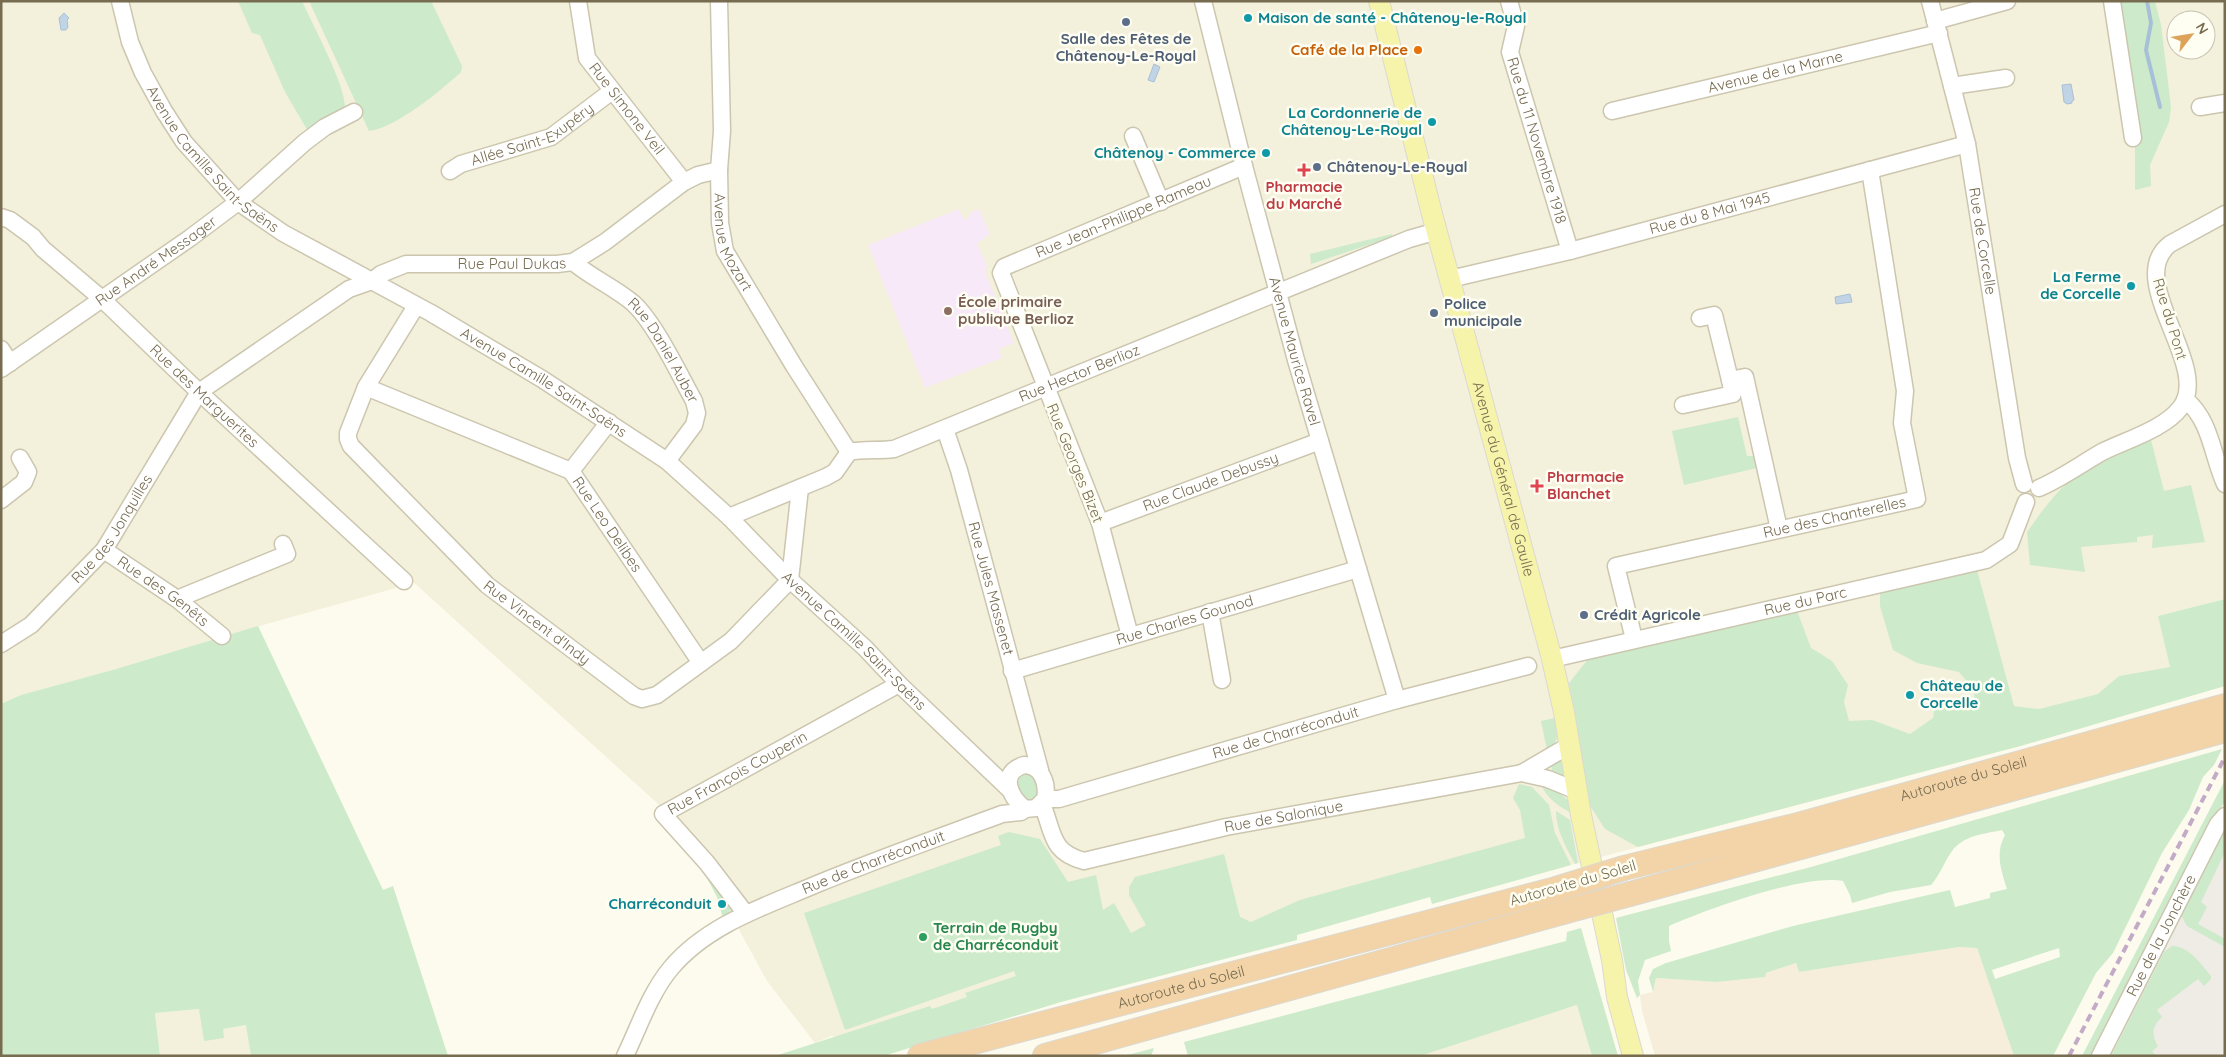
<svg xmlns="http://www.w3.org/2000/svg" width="2226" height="1057" viewBox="0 0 2226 1057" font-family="Quicksand,sans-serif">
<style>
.residential{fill:#f3f0db;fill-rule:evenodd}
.commercial{fill:#f6eddb}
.industrial{fill:#eeece4}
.education{fill:#f8e9f9}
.green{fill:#cdeacb;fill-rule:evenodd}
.water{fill:#c1d4e5;stroke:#a8c0d7}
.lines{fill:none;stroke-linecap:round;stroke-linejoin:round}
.stream{stroke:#a8c0d7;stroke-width:4}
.minor-casing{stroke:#ccc6af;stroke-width:19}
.major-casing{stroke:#dcd9d2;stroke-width:22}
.highway-casing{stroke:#dcd9d2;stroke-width:26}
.minor{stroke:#fff;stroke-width:16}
.major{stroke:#f6f3aa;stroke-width:20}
.highway{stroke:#f2d4a8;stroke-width:24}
.rail{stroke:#c3aac7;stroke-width:4;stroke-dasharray:8 5;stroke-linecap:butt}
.highway-bridge-casing{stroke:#dcd9d2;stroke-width:26;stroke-linecap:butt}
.highway-bridge{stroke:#f2d4a8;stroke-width:24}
.culture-dot{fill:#0f9aa8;stroke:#fefef3;stroke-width:2}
.service-dot{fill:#5c6f8a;stroke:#fefef3;stroke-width:2}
.food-dot{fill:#e8710a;stroke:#fefef3;stroke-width:2}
.health-dot{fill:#e0444e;stroke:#fefef3;stroke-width:2}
.education-dot{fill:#8d6e63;stroke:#fefef3;stroke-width:2}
.leisure-dot{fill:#2e9e5b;stroke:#fefef3;stroke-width:2}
.labels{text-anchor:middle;stroke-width:5;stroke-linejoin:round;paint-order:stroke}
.culture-label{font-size:15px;font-weight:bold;fill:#0d838f;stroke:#fefef3;text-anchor:end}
.service-label{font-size:15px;font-weight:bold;fill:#4e5e75;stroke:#fefef3;text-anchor:start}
.food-label{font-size:15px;font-weight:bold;fill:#c56008;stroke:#fefef3;text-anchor:end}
.street-label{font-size:15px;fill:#776b50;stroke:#fefef3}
.health-label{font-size:15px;font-weight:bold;fill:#be3a42;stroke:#fefef3}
.education-label{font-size:15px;font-weight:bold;fill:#785e54;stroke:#fefef3;text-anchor:start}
.leisure-label{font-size:15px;font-weight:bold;fill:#27864d;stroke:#fefef3;text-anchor:start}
</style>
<rect width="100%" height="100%" fill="#fcfbed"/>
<!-- residential -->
<g class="residential">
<path d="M1,1h2224v598l-67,17 12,51 -51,9 -20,18 -60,15 -24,-3 9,39 -476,126 -2,-22 -710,188 -5,-1 -16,7 -48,-62 -30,-55 11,-23 -70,-81 -268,-243 -7,7 -172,48 -115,35 -95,26 -20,10zM2176,20h30v30h-30z"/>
<polygon points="1578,1005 1592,1056 1420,1056 1505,1028"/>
<polygon points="200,1009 204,1041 222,1029 247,1025 251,1056 160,1056 155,1013"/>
</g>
<!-- commercial -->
<polygon class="commercial" points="1959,947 1977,948 2014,1056 1655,1056 1642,1011 1640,995 1653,992 1656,978 1718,982 1765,977 1766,973 1796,963 1799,972"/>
<!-- industrial -->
<polygon class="industrial" points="2225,828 2225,1056 2111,1056 2181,915"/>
<!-- education -->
<polygon class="education" points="959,209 964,220 968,218 971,212 979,209 990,234 977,244 987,266 985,272 1014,343 999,349 1002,358 925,388 868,245"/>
<!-- green -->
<g class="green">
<path d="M238,1h64c10,23 45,86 43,109l-37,21 -23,-39 -25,-57 -8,-2z"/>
<path d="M313,1h118l31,65 -1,6c-22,20 -64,55 -92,59l-59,-128z"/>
<polygon points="2120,1 2155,1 2161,25 2171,107 2169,122 2150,165 2151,186 2135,190 2135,96"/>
<polygon points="1392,234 1392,237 1311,264 1310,254"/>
<polygon points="1738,417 1747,456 1755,456 1757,468 1684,485 1672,431"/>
<path d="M2150,436l14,55 27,-6 14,57 -53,6 1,-13 -16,2v5l-56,5 4,25 -55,-7 -3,-33c12,-17 24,-34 39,-48 22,-22 56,-34 84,-48z"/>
<polygon points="1977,570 2014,706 2039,709 2098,694 2119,676 2170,667 2158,616 2225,599 2225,686 2024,745 1638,847 1605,829 1589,804 1569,683 1589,658 1797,611 1811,648 1832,661 1848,685 1844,702 1849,721 1872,720 1910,734 1933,718 1935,706 1944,705 1954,700 1966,708 1975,709 1974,690 1959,672 1917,663 1893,650 1880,606 1880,592"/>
<polygon points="258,626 383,890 393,886 448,1056 251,1056 246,1025 223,1029 224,1038 204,1041 199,1009 155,1013 160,1056 1,1056 1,704 21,695 116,669"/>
<polygon points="1555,718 1558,736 1552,748 1547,750 1541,721"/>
<path d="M2222,749l-8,16 -11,12 -14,33 -27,43 -49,100 -17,20 -43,83h-39l-37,-108 -18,-1 -160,25 -3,-9 -30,10 -1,4 -48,5 -61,-4 -3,14 -4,-14 4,-9 13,-6 127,-37 157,-36 5,17 35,-9v-5l17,-4c-6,-19 -12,-36 -2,-54l-3,-5c-18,4 -38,5 -50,21 -8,11 -12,24 -21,34l-41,7 -38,11 -2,-8 -7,-14c-40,-7 -135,28 -174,45v15l2,10 -26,9 -7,21 2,14 -3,3 -11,-28 -10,-52 195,-51zM2059,948l1,9 -65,22 -3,-9z"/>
<polygon points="1564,759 1567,779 1553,774 1551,765"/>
<polygon points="1024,772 1036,776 1041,797 1039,802 1025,803 1014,780"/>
<polygon points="2225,780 2225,801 2188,864 2093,1056 2082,1056"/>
<path d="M1541,783l6,1 25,19v10c-12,-5 -28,-17 -31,-30z"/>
<polygon points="1519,784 1532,787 1549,805 1555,833 1571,865 1432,904 1430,897 1297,935 1297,940 1061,1002 883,1056 775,1056 930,1006 932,1009 967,997 965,993 1016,976 1014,971 845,1030 804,913 1001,845 998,836 1009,832 1040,839 1068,882 1096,875 1103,910 1114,903 1131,933 1146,925 1129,895 1129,887 1135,877 1224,854 1240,917 1251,922 1300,900 1525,838 1520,810 1513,798"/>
<path d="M1556,811l14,9 8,43 -3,1c-9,-17 -19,-34 -19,-53z"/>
<polygon points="2225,828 2225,852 2201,902 2207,907 2198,924 2225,939 2225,947 2187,926 2181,915"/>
<polygon points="701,867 732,909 723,918 717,897"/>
<polygon points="1581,928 1618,1056 1592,1056 1577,1005 1420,1056 1188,1056 1184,1042 1566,941 1567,932"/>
<path d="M2172,946c18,1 28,17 39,30v3l-7,7 -6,-7 -41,31 5,7c-10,9 -11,18 -4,29l-6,5 4,5h-45l53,-104z"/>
<polygon points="1154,1048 1151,1056 1124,1056"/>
</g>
<!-- water -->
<g class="water">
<polygon points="64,13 69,18 67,20 68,27 66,30 61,30 59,18"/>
<polygon points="1154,64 1160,67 1154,82 1148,80"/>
<polygon points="2071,84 2074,100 2072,101 2072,103 2067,104 2064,102 2062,85"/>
<polygon points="1850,294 1852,302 1836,304 1835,297"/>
</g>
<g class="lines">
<!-- stream -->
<polyline class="stream" points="2147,1 2151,23 2146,50 2160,107"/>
<defs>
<g id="minor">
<path id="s1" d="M120,1l10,41 13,31 21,38 20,31 54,60 45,31 148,80 111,66 125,82 62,56 61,63 75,68 34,36 110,105"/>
<path id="s2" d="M578,1l9,57 97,124"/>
<path id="s3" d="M719,1l3,130 -3,39 1,53 5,28 69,115 55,86"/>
<path id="s4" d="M1203,1l41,165 52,194 101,340"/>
<path id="s5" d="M1509,1l7,25 -6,26 60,199"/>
<path id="s6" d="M1930,1l37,143 50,314 7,26"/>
<polyline points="2112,1 2133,138"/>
<polyline points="1935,21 2007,1"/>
<polyline points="1952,86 2006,78"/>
<polyline points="2200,107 2225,103"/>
<path id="s7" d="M1612,111l327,-78"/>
<polyline points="1133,136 1161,202"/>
<path id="s8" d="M450,171l11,-7 90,-27 61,-46"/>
<path id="s9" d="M1,217l9,3 23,17 10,12 59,50 97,93 205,189"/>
<path id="s10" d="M573,262c19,16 41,25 60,41 22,20 46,71 61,98l3,12 -3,12 -27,36"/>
<path id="s11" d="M1450,279l120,-28 397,-107"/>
<path id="s12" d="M416,306l-50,81 -18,46v6l3,7 136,139 147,111 8,3 15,-4 74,-54 59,-61 10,-92"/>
<polyline points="1700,318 1714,315 1730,380 1745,377 1779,529"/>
<polyline points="1,349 10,363"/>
<path id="s13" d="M1,369l189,-131 48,-36 67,-60 20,-15 29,-15"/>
<path id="s14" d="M366,387l205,84 130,192"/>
<path d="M2186,400c25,21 26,55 39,84"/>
<polyline points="1683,405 1733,394 1730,380"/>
<path id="s15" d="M945,429l14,41 81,300"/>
<polyline points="571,471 609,422"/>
<path d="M2039,488c23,-10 42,-24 63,-36 24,-12 63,-23 79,-45 31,-41 -58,-127 -11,-163l55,-30"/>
<polyline points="1,500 24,482 28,472 20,458"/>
<path id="s16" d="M729,517l97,-40 9,-5 14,-20c15,-3 30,-1 45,-3l515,-210 28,-8"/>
<path id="s17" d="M1100,523l220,-82"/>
<path id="s18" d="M104,550l73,49 45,37"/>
<polyline points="177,599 287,554 283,544"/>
<polyline points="1210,612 1222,680"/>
<path id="s19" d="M1130,636l-30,-113 -99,-250 3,-6 240,-101"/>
<path id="s20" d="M1634,639l-18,-73 301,-67 -15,-76 3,-32 -35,-221"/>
<path id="s21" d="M1,644l30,-19 73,-75 95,-158 150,-103 23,-8 9,-7 25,-10h151l16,-2 32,-20 79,-60 14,-7 21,-5"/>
<path id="s22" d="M1552,659l434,-99 24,-16 16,-42"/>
<path id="s23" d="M1012,671l346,-102"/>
<path d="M1024,765c18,0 24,19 21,34l-9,9 -11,1c-15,-12 -27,-36 -1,-44z"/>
<polyline points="1522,773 1548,779 1577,791"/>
<path id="s24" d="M1045,799h14l338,-99 131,-34"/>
<path id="s25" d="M1042,804c12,29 8,48 42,57l142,-34 296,-54 48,-28"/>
<path id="s26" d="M746,914l-39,-51 -44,-49 236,-130"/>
<path id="s27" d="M625,1056c14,-29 25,-63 46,-88 37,-44 95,-62 146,-84 61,-25 123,-47 185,-70l19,-2 4,-3"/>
<path id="s28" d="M2100,1056l118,-232 7,-8"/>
</g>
<g id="major">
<path id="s29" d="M1379,1l53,213 120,445 12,53 17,103 31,145 5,37 16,59"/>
</g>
<g id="highway">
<path id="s30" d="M1624,868l174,-43 427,-119"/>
<polyline points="1630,894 2225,730"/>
<path id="s31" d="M920,1056l636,-167"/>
<polyline points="1045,1056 1563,912"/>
</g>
</defs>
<!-- minor casing -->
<use href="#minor" class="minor-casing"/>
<!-- major casing -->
<use href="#major" class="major-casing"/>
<!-- highway casing -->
<use href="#highway" class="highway-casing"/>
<!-- minor -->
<use href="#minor" class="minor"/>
<!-- major -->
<use href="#major" class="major"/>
<!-- highway -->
<use href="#highway" class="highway"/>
<!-- rail -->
<polyline class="rail" points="2069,1056 2225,757"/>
<defs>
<g id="highway-bridge">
<polyline points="1556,889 1624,868"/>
<polyline points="1563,912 1630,894"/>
</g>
</defs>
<!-- highway-bridge casing -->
<use href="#highway-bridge" class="highway-bridge-casing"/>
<!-- highway-bridge -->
<use href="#highway-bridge" class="highway-bridge"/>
</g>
<!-- markers -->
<g class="culture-dot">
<circle cx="1248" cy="18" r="5"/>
<circle cx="1432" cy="122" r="5"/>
<circle cx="1266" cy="153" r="5"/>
<circle cx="2131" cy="286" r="5"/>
<circle cx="1910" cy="695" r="5"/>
<circle cx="722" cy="904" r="5"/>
</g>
<g class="service-dot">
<circle cx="1126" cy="22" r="5"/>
<circle cx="1317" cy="167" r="5"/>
<circle cx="1434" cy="313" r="5"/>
<circle cx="1584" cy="615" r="5"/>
</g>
<circle class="food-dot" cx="1418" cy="50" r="5"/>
<g class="health-dot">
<path d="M1301.5 162.5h5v5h5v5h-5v5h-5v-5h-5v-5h5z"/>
<path d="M1534.5 478.5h5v5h5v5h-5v5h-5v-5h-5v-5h5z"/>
</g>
<circle class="education-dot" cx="948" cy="311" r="5"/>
<circle class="leisure-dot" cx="923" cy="937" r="5"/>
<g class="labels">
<!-- culture labels -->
<g class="culture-label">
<text x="1258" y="23" text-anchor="start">Maison de santé - Châtenoy-le-Royal</text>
<text x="1422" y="118">La Cordonnerie de<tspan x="1422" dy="17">Châtenoy-Le-Royal</tspan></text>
<text x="1256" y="158">Châtenoy - Commerce</text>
<text x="2121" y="282">La Ferme<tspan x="2121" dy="17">de Corcelle</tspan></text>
<text x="1920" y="691" text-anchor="start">Château de<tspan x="1920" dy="17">Corcelle</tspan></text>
<text x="712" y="909">Charréconduit</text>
</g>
<!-- service labels -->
<g class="service-label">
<text x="1126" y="44" text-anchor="middle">Salle des Fêtes de<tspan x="1126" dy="17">Châtenoy-Le-Royal</tspan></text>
<text x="1327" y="172">Châtenoy-Le-Royal</text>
<text x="1444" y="309">Police<tspan x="1444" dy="17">municipale</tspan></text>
<text x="1594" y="620">Crédit Agricole</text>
</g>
<!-- food labels -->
<g class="food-label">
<text x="1408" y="55">Café de la Place</text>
</g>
<!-- street labels -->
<g class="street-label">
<text dy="5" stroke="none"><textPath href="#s7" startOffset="168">Avenue de la Marne</textPath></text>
<text dy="5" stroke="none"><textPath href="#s2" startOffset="122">Rue Simone Veil</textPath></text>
<text dy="5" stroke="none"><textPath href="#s8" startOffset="91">Allée Saint-Exupéry</textPath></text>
<text dy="5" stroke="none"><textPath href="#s5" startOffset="145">Rue du 11 Novembre 1918</textPath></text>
<text dy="5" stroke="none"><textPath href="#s1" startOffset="188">Avenue Camille Saint-Saëns</textPath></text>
<text dy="5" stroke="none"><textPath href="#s11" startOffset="268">Rue du 8 Mai 1945</textPath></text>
<text dy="5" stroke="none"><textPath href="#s19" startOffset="522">Rue Jean-Philippe Rameau</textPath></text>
<text dy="5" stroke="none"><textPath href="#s3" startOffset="244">Avenue Mozart</textPath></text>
<text dy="5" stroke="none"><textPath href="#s6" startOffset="246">Rue de Corcelle</textPath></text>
<text dy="5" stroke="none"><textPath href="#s13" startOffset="189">Rue André Messager</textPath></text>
<text dy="5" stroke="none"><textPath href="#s21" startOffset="675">Rue Paul Dukas</textPath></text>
<text transform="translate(2170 319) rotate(73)" y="5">Rue du Pont</text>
<text dy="5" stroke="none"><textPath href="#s4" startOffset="362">Avenue Maurice Ravel</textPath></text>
<text dy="5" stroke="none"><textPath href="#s10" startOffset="129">Rue Daniel Auber</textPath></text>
<text dy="5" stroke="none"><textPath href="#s16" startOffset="385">Rue Hector Berlioz</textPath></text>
<text dy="5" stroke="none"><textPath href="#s1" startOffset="592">Avenue Camille Saint-Saëns</textPath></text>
<text dy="5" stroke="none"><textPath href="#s9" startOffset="272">Rue des Marguerites</textPath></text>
<text transform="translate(1075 463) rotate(68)" y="5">Rue Georges Bizet</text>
<text dy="5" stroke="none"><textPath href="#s29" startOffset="494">Avenue du Général de Gaulle</textPath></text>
<text dy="5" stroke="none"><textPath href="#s17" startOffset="118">Rue Claude Debussy</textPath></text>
<text dy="5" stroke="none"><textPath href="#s20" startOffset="299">Rue des Chanterelles</textPath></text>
<text dy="5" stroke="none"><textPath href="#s14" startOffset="286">Rue Leo Delibes</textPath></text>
<text dy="5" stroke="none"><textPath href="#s21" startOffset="162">Rue des Jonquilles</textPath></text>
<text dy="5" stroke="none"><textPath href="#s15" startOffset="166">Rue Jules Massenet</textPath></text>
<text dy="5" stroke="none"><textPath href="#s18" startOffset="72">Rue des Genêts</textPath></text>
<text dy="5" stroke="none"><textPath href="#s22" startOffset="260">Rue du Parc</textPath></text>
<text dy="5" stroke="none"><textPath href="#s23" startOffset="180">Rue Charles Gounod</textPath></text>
<text dy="5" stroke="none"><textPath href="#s12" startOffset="415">Rue Vincent d'Indy</textPath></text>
<text dy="5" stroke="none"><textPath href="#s1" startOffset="998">Avenue Camille Saint-Saëns</textPath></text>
<text dy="5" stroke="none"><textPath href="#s24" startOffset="250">Rue de Charréconduit</textPath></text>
<text dy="5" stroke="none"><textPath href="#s26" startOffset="215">Rue François Couperin</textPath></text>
<text dy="5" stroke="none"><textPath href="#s30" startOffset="351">Autoroute du Soleil</textPath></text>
<text dy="5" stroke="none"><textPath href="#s25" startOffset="280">Rue de Salonique</textPath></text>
<text dy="5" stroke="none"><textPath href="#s27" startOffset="330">Rue de Charréconduit</textPath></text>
<text transform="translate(1573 883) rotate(-16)" y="5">Autoroute du Soleil</text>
<text dy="5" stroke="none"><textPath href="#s28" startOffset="135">Rue de la Jonchère</textPath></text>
<text dy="5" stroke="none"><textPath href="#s31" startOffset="270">Autoroute du Soleil</textPath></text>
</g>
<!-- health labels -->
<g class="health-label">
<text x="1304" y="192">Pharmacie<tspan x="1304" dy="17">du Marché</tspan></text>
<text x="1547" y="482" text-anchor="start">Pharmacie<tspan x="1547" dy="17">Blanchet</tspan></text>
</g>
<!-- education labels -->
<g class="education-label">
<text x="958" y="307">École primaire<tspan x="958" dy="17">publique Berlioz</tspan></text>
</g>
<!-- leisure labels -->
<g class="leisure-label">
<text x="933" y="933">Terrain de Rugby<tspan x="933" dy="17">de Charréconduit</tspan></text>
</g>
</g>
<!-- border -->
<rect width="2226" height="1057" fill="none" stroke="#776b50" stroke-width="5"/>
<!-- north arrow -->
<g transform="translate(2191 35) rotate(59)"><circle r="24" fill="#fefef3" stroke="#c8c3b2"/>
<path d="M0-4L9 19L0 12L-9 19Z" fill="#dea35a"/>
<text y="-8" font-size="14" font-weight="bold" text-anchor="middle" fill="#776b50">N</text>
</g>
</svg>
